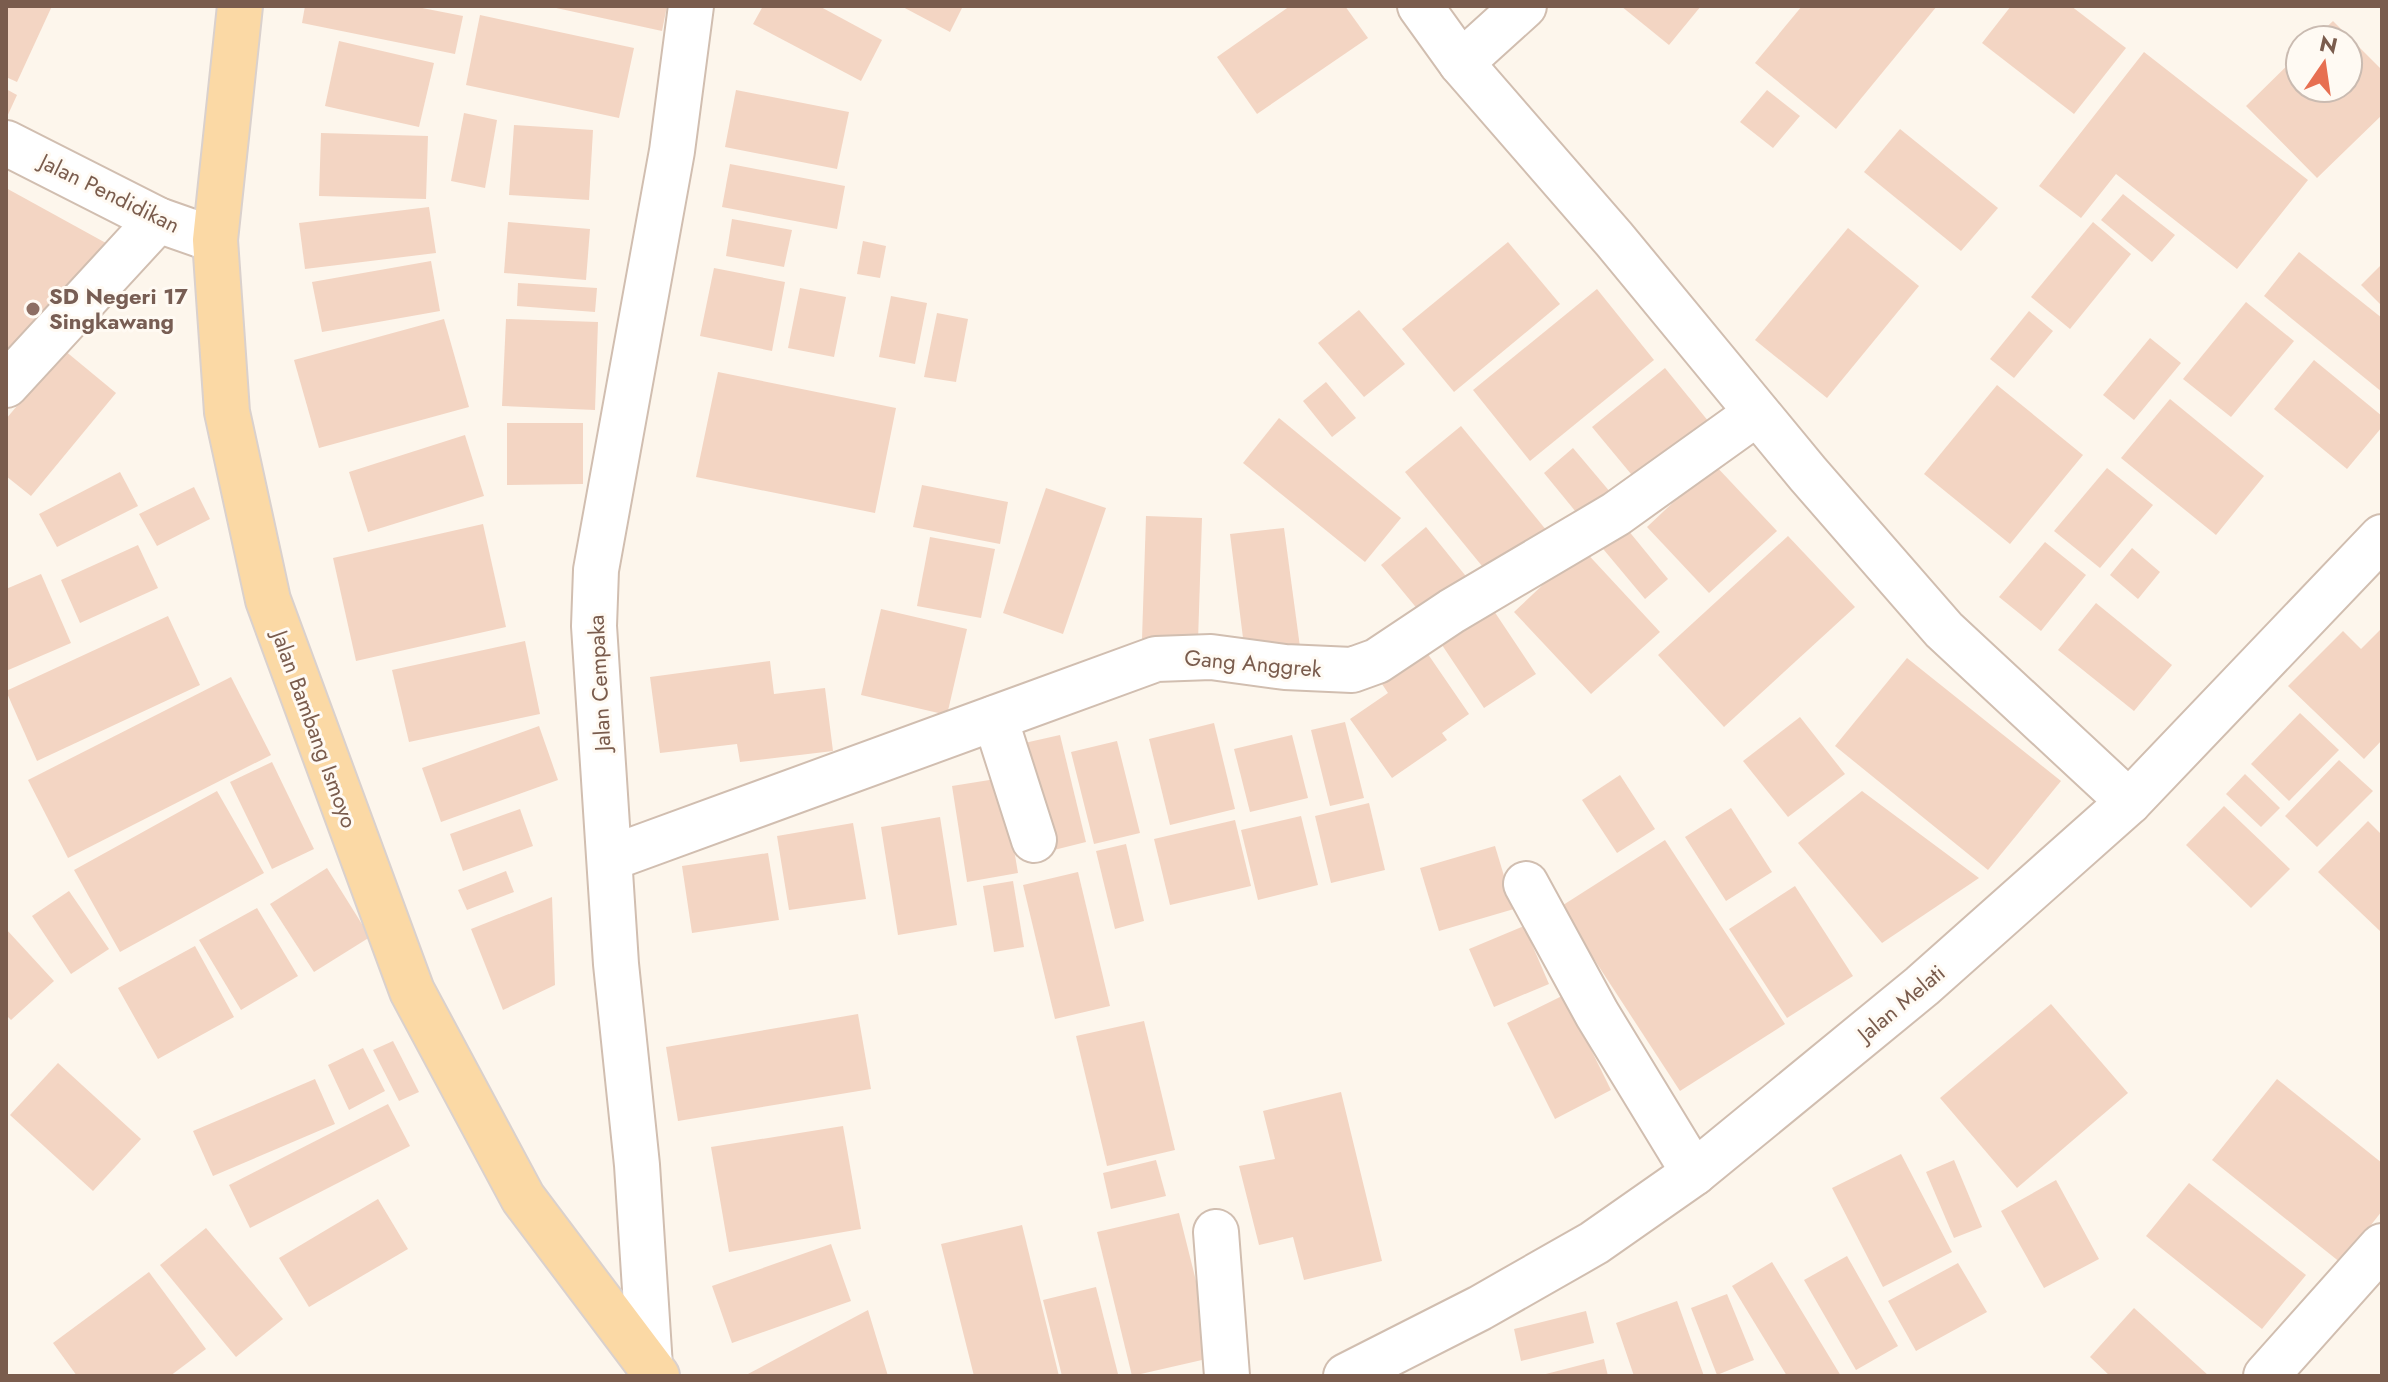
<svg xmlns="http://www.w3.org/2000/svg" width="2388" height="1382" viewBox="0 0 2388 1382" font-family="Jost,sans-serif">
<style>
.building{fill:#f3d5c3}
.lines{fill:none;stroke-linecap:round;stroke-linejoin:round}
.minor-casing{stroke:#d1beb0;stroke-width:48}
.major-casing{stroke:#dad1cd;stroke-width:48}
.minor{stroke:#fff;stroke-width:44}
.major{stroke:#fbd9a5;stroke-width:44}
.education-dot{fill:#8d6e63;stroke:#fffaf3;stroke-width:3}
.labels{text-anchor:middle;stroke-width:6;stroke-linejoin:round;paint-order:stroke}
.street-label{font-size:22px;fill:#7a5c4d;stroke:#fffaf3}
.education-label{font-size:22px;font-weight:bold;fill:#785e54;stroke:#fffaf3;text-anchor:start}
</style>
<rect width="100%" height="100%" fill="#fdf6ec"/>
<!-- building -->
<g class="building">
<polygon points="6,6 52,6 17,82 6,77"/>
<polygon points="305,6 412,6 463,16 455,54 302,23"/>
<polygon points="547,6 667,6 662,31"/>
<polygon points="763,6 819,6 882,40 861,81 753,24"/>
<polygon points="901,6 963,6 950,32"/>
<polygon points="1290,6 1345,6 1368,38 1257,114 1217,57"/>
<polygon points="1621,6 1701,6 1669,45"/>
<polygon points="1802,6 1937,6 1836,129 1755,63"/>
<polygon points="2011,6 2071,6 2126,48 2074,114 1982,43"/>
<polygon points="480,15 634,48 619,118 466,85"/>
<polygon points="2333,21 2382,70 2382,115 2317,178 2246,106 2300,53 2300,88 2348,88 2348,40 2313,40"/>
<polygon points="339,41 434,63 419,127 325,106"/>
<polygon points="2144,52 2308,180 2237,269 2116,174 2081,218 2039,186"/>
<polygon points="6,89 17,95 6,119"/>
<polygon points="736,90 849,112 837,169 725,147"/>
<polygon points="1767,90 1800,116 1773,148 1740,122"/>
<polygon points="464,113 497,120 485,188 451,181"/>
<polygon points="514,125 593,130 589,200 509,195"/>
<polygon points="1900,129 1998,208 1961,251 1864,172"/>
<polygon points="321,133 428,136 426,199 319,196"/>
<polygon points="730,164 845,186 837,229 722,207"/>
<polygon points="6,188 115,248 6,370"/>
<polygon points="2123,194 2175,235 2152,262 2101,220"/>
<polygon points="429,207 436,253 305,269 299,223"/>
<polygon points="732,219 792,230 784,267 726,256"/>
<polygon points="508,222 590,229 586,280 504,273"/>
<polygon points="2093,222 2131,254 2070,329 2031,297"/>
<polygon points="1848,228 1919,286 1827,398 1755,340"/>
<polygon points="863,241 886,246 880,278 857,274"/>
<polygon points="1508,242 1560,304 1454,392 1402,329"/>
<polygon points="2299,252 2382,318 2382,392 2264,296"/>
<polygon points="431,261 440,311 322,332 312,282"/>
<polygon points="2382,264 2382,306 2361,285"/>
<polygon points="714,268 785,282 772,351 700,336"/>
<polygon points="518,283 597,288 595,312 517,306"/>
<polygon points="800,288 846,297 834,357 788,348"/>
<polygon points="1597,289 1654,360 1530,461 1473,390"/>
<polygon points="891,296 927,303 915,364 879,357"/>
<polygon points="2246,302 2294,341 2231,417 2183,379"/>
<polygon points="1359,310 1405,364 1364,397 1318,343"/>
<polygon points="2029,311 2053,331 2014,378 1990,359"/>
<polygon points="937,313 968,319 956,382 924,377"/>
<polygon points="444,319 469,407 319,448 294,360"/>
<polygon points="506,319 598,322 595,410 502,406"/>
<polygon points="2150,338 2181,363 2134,420 2103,395"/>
<polygon points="64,350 116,393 31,496 6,476 6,419"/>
<polygon points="2314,360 2382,416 2382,427 2347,469 2274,409"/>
<polygon points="1665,368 1713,427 1641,486 1592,427"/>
<polygon points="718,372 896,408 875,513 696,477"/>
<polygon points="1326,382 1356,418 1332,437 1303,401"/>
<polygon points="1997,385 2083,455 2010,544 1924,474"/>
<polygon points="2170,399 2264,476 2216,535 2121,458"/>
<polygon points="1279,418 1401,518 1365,562 1243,463"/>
<polygon points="507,423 583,423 583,484 507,485"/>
<polygon points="1461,426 1547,531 1491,577 1405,472"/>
<polygon points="465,435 484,496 368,532 349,472"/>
<polygon points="1573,448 1616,499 1585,523 1544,473"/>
<polygon points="1714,464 1777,531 1709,593 1647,527"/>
<polygon points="2107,468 2153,505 2100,568 2054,531"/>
<polygon points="120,472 138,506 57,547 39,514"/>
<polygon points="922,485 1008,502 1000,544 913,527"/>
<polygon points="194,487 210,519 157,546 139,514"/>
<polygon points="1046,488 1106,508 1063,634 1003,613"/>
<polygon points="1146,516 1202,518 1198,641 1142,639"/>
<polygon points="483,524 506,627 356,661 333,558"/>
<polygon points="1623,524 1668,579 1645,599 1599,544"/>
<polygon points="1426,527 1469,580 1424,617 1381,565"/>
<polygon points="1284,528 1300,647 1245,654 1230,534"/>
<polygon points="1788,536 1855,607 1724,727 1658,655"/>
<polygon points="930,537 995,549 981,618 917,606"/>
<polygon points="2045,542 2086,575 2041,631 1999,597"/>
<polygon points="138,545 158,588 80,623 61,580"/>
<polygon points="1582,548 1660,632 1591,694 1514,612"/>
<polygon points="2132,548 2160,572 2138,599 2110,575"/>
<polygon points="41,574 71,643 6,671 6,589"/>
<polygon points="1486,599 1536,674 1484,708 1434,633"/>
<polygon points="2096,603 2172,665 2134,711 2058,650"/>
<polygon points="881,609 967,629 947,715 861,695"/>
<polygon points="168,616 200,685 37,761 6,691"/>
<polygon points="2382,628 2382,740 2364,759 2288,686 2343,631 2361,649"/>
<polygon points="525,641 540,714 409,742 392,670"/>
<polygon points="1421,644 1469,714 1442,733 1447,740 1392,778 1350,719 1388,693 1376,675"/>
<polygon points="1907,658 2061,781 1988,870 1835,746"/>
<polygon points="770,661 774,694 825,688 833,751 740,762 737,744 660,753 650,677"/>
<polygon points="231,677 271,755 68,858 28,780"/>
<polygon points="2300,713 2339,750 2289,801 2251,764"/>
<polygon points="1800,717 1845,774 1788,817 1743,761"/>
<polygon points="1345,722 1364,798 1330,806 1311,730"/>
<polygon points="1214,723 1235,809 1170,825 1149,739"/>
<polygon points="539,726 558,780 441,822 422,768"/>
<polygon points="1060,735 1086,842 1046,852 1020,744"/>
<polygon points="1292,735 1308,798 1250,812 1234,749"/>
<polygon points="1117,741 1140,833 1094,844 1071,752"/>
<polygon points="2339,760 2373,791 2317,847 2285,816"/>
<polygon points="272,762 314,849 272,869 230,782"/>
<polygon points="2245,774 2280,808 2261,827 2226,794"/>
<polygon points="1620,775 1655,829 1617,853 1582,800"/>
<polygon points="1002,778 1018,873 967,882 952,786"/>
<polygon points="217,791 264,873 120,952 74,870"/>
<polygon points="1862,791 1979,878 1882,943 1798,843"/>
<polygon points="1369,803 1385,870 1331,883 1315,816"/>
<polygon points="2224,806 2290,869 2251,908 2186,845"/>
<polygon points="1731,808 1772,872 1726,901 1685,837"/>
<polygon points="520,809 533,846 463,871 450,834"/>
<polygon points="1301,816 1318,885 1258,900 1241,830"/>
<polygon points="940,817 957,925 898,935 881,827"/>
<polygon points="1235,820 1251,886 1170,905 1154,839"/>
<polygon points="2368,821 2382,835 2380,931 2318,872"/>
<polygon points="853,823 866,899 789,910 777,836"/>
<polygon points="1665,840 1785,1024 1680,1091 1560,907"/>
<polygon points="1126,844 1144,921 1115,929 1096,851"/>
<polygon points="1495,846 1514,909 1439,931 1420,868"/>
<polygon points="768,853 779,920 692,933 682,866"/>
<polygon points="327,868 370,937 314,972 270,904"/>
<polygon points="506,871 514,892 467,910 458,890"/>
<polygon points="1078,872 1110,1006 1055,1019 1023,885"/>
<polygon points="1013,881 1024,947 994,952 983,886"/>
<polygon points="1795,886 1853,976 1787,1018 1729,929"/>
<polygon points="69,891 109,949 71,974 32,916"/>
<polygon points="552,897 555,985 503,1010 471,929"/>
<polygon points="257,908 298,976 241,1010 199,940"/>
<polygon points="1524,926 1549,984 1494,1007 1469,949"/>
<polygon points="6,929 54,981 11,1020 6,1015"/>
<polygon points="195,946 234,1017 158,1059 118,988"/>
<polygon points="1564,995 1611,1090 1555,1119 1507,1023"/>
<polygon points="2051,1004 2128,1093 2017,1188 1940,1098"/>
<polygon points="858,1014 871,1089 678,1121 666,1047"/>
<polygon points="1144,1021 1175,1150 1107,1166 1076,1036"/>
<polygon points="393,1041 419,1092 399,1101 373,1050"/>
<polygon points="363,1048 385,1091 349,1110 328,1065"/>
<polygon points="58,1063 141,1139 93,1191 10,1115"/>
<polygon points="315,1079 335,1124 213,1176 193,1131"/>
<polygon points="2277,1079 2382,1163 2382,1211 2341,1263 2212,1160"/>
<polygon points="1341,1092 1382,1261 1304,1280 1293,1237 1259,1245 1239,1166 1275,1159 1263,1111"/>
<polygon points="388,1104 410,1146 250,1228 229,1185"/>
<polygon points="843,1126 861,1229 729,1252 711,1147"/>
<polygon points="1901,1154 1952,1252 1883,1287 1832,1188"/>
<polygon points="1156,1160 1166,1196 1111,1209 1103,1173"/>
<polygon points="1954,1160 1982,1227 1954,1238 1926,1172"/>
<polygon points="2056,1180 2099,1259 2044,1288 2001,1211"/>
<polygon points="2189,1183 2306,1275 2262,1329 2146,1236"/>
<polygon points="378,1199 408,1249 309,1307 279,1258"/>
<polygon points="1179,1213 1215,1357 1132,1376 1097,1232"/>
<polygon points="1022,1225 1059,1376 974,1376 941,1244"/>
<polygon points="206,1228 283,1319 236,1357 160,1265"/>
<polygon points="831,1244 851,1301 732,1343 712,1286"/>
<polygon points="1847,1256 1898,1346 1856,1370 1804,1280"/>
<polygon points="1772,1262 1841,1376 1787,1376 1732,1286"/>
<polygon points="1958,1263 1987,1312 1916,1351 1888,1301"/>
<polygon points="149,1272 206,1349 170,1376 77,1376 53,1343"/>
<polygon points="1096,1287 1118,1374 1062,1376 1043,1300"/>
<polygon points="1727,1294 1754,1360 1717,1375 1691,1308"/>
<polygon points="1677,1301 1704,1376 1634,1376 1616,1323"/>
<polygon points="2134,1308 2209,1376 2110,1376 2090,1357"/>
<polygon points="868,1310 888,1376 748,1374"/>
<polygon points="1586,1311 1594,1343 1521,1361 1514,1329"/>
<polygon points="1604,1359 1608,1376 1543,1376 1542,1375"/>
</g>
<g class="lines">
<defs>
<g id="minor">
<polyline points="1420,6 1461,63 1614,239 1808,474 1944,630 2129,802"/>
<polyline points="1461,63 1524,6"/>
<polyline points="6,143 158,220 215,240"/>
<polyline points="6,385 158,220"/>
<polyline points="995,718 1034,840"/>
<polyline points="611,858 1156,659 1211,657 1285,667 1352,670 1377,661 1452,611 1616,514 1757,413"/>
<polyline points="1526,884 1597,1014 1694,1173"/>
<polyline points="1216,1232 1227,1376"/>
<polyline points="650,1367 637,1165 616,964 594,626 596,570 672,151 691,6"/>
<polyline points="1346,1376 1480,1308 1594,1243 1694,1173 1922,986 2129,802 2382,537"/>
<polyline points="2266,1376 2382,1246"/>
</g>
<polyline id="major" points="240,6 215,240 227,412 268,600 412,991 523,1198 657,1376"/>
</defs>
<!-- minor casing -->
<use href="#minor" class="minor-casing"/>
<!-- major casing -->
<use href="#major" class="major-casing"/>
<!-- minor -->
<use href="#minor" class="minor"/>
<!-- major -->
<use href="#major" class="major"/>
</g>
<!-- markers -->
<circle class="education-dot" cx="33" cy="309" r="8"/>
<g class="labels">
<!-- street labels -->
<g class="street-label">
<text transform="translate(110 193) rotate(26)" y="8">Jalan Pendidikan</text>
<text transform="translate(1253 663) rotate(5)" y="8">Gang Anggrek</text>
<text transform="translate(599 683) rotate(-93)" y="8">Jalan Cempaka</text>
<text transform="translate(315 729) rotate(70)" y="8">Jalan Bambang Ismoyo</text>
<text transform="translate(1901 1003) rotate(-40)" y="8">Jalan Melati</text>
</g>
<!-- education labels -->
<g class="education-label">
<text x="49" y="304">SD Negeri 17<tspan x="49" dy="25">Singkawang</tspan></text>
</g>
</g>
<!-- border -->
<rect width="2388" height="1382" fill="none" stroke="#7a5c4d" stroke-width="16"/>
<!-- north arrow -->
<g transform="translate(2324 64) rotate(13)"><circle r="38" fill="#fffaf3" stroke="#cabbb1" stroke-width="2"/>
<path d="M0-6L14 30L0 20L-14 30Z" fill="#e76f51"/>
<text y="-12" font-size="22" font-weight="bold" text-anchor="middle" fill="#7a5c4d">N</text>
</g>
</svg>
